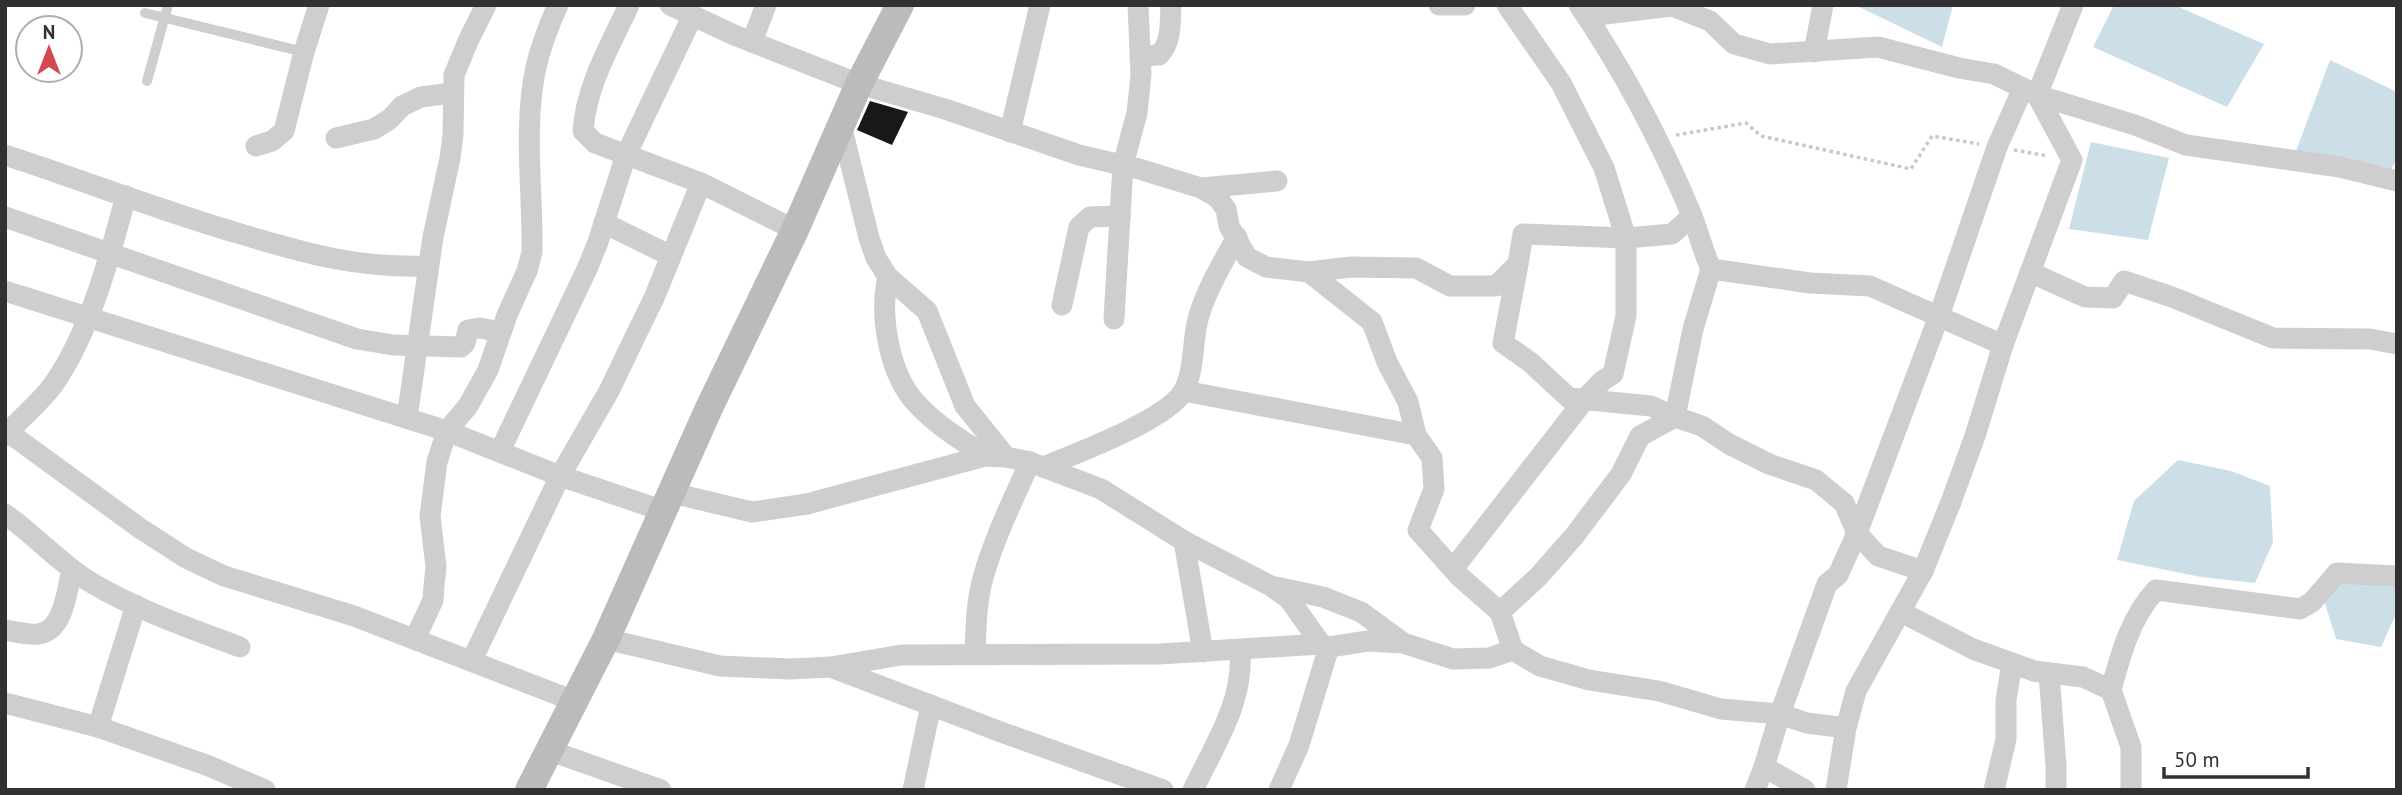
<svg xmlns="http://www.w3.org/2000/svg" width="2402" height="795" viewBox="0 0 2402 795" font-family="'PT Sans',sans-serif">
<style>
.water{fill:#ccdee7}
.building{fill:#181818}
.lines{fill:none;stroke-linecap:round;stroke-linejoin:round}
.path{stroke:#c8c8c8;stroke-width:3.5;stroke-dasharray:3.5 3.5;stroke-linecap:butt}
.lane{stroke:#cecece;stroke-width:10}
.street{stroke:#cecece;stroke-width:21}
.secondary{stroke:#bbb;stroke-width:28}
</style>
<rect width="100%" height="100%" fill="#fff"/>
<!-- water -->
<g class="water">
<polygon points="1855,5 1953,5 1942,47"/>
<polygon points="2114,5 2174,5 2264,44 2227,107 2093,47"/>
<polygon points="2330,60 2397,92 2397,158 2388,176 2296,151"/>
<polygon points="2091,142 2169,158 2148,240 2069,229"/>
<polygon points="2178,460 2231,471 2270,486 2273,542 2255,583 2201,577 2117,560 2134,501"/>
<polygon points="2354,575 2397,582 2397,612 2381,647 2336,639 2323,597"/>
</g>
<!-- building -->
<polygon class="building" points="870,101 908,112 892,145 857,130"/>
<g class="lines">
<!-- path -->
<g class="path">
<polyline points="1676,135 1746,123 1761,136 1911,169 1932,136 1979,144"/>
<polyline points="2014,150 2048,156"/>
</g>
<!-- lane -->
<g class="lane">
<polyline points="145,13 304,52"/>
<polyline points="147,81 168,5"/>
</g>
<!-- street -->
<g class="street">
<path d="M629,5c-19,41 -43,81 -46,126l12,12 106,40 94,47"/>
<polyline points="670,5 734,35 859,84 945,109 1079,155 1139,169 1201,188 1217,197 1226,209 1229,226 1247,257 1266,267 1309,272 1351,267 1416,268 1450,286 1496,286 1518,264 1523,234 1626,238 1672,234 1692,216"/>
<polyline points="1439,5 1465,5"/>
<path d="M1579,5c45,66 81,135 112,208 7,18 12,38 20,56l99,14 60,3 133,59"/>
<polyline points="1589,19 1605,14 1672,6 1710,21 1734,44 1770,54 1878,47 1959,68 1994,74 2037,95 2135,125 2186,145 2340,167 2397,181"/>
<polyline points="752,42 766,5"/>
<polyline points="1814,52 1823,5"/>
<path d="M1140,56l19,-1c13,-13 11,-32 12,-50"/>
<polyline points="841,125 869,238 876,258 888,277 927,311 965,406 1006,457"/>
<polyline points="1010,132 1040,5"/>
<polyline points="336,138 374,129 390,119 402,106 421,97 452,93"/>
<polyline points="256,146 272,141 284,131 304,52 319,5"/>
<path d="M5,155c80,26 159,57 239,80 67,20 114,33 184,31"/>
<polyline points="1201,188 1277,181"/>
<polyline points="5,217 357,339 393,345 461,347 465,343 468,330 480,328 501,332"/>
<polyline points="604,223 671,256"/>
<polyline points="1518,264 1503,343 1530,362 1569,398 1651,406 1675,417 1693,329 1711,269"/>
<polyline points="1309,272 1372,322 1387,362 1408,402 1416,435 1432,458 1434,489 1418,530 1459,576 1500,612"/>
<polyline points="2030,272 2085,297 2113,298 2124,281 2172,297 2273,338 2370,339 2397,344"/>
<path d="M888,277c-9,38 1,98 29,127 19,21 45,36 68,52"/>
<polyline points="5,291 447,431 560,476 664,511"/>
<polyline points="1062,305 1079,227 1090,217 1120,216"/>
<polyline points="1114,319 1123,165 1137,113 1141,75 1138,5"/>
<polyline points="1184,391 1416,435"/>
<polyline points="407,418 433,237 450,158 453,135 454,75 469,39 486,5"/>
<polyline points="5,430 141,529 186,558 224,576 354,616 574,701"/>
<path d="M5,436c15,-18 34,-32 48,-51 36,-50 57,-129 73,-189"/>
<polyline points="500,451 587,269 598,242 626,155 693,15"/>
<path d="M1043,467c32,-13 123,-47 140,-75 12,-21 9,-50 15,-73 8,-29 24,-55 39,-82"/>
<polyline points="672,493 752,512 807,504 985,456 1006,457 1030,462 1101,489 1184,541 1271,586 1289,599 1321,644 1329,647 1368,641 1403,643 1453,659 1489,658 1513,650"/>
<path d="M5,514c30,21 54,49 85,68 47,28 99,46 150,65"/>
<polyline points="1184,541 1203,652"/>
<polyline points="1453,569 1585,399 1602,381 1613,374 1626,316 1626,238 1604,168 1561,83 1507,5"/>
<polyline points="1276,587 1323,597 1361,612 1402,642"/>
<polyline points="1901,612 1973,649 2034,671 2083,677 2111,690 2131,747 2131,790"/>
<path d="M5,630c11,2 23,5 33,4 26,-3 29,-44 34,-64"/>
<path d="M415,639l18,-39 1,-14 2,-19 -6,-51 7,-54 10,-31 21,-25 20,-36 19,-55 20,-44 5,-19c1,-61 -9,-125 4,-185 5,-22 13,-42 22,-62"/>
<polyline points="606,639 720,666 790,669 831,667 901,655 1160,654 1321,644"/>
<path d="M975,654c1,-25 1,-51 8,-76 11,-40 30,-78 47,-116"/>
<polyline points="472,660 560,476 609,391 633,341 654,298 701,183"/>
<polyline points="833,668 1001,732 1163,790"/>
<polyline points="2049,673 2056,766 2056,790"/>
<path d="M2111,690c9,-34 20,-74 45,-100l144,19 12,-7 25,-29 60,3"/>
<polyline points="5,703 98,727 209,766 265,790"/>
<polyline points="98,727 136,605"/>
<polyline points="1846,728 1807,723 1780,714 1721,709 1659,691 1589,680 1540,666 1513,650 1500,612 1539,576 1575,535 1621,474 1640,436 1675,417 1702,426 1729,444 1769,464 1816,480 1844,503 1857,533 1878,556 1923,571"/>
<polyline points="548,750 661,790"/>
<polyline points="1764,767 1780,714 1827,584 1838,575 1857,533 1939,316 1997,147 2023,88"/>
<polyline points="913,790 931,705"/>
<path d="M1193,790c22,-46 51,-88 47,-140"/>
<polyline points="1279,790 1299,745 1329,647"/>
<polyline points="1755,790 1764,767 1805,790"/>
<polyline points="1836,790 1846,728 1856,691 1923,571 1951,502 1975,436 2003,345 2072,160 2037,95 2073,5"/>
<polyline points="1994,790 2006,739 2006,700 2012,663"/>
</g>
<!-- secondary -->
<polyline class="secondary" points="529,790 606,639 709,408 795,230 859,84 900,5"/>
</g>
<!-- border -->
<rect width="2402" height="795" fill="none" stroke="#313131" stroke-width="14"/>
<!-- north arrow -->
<g transform="translate(49 49)"><circle r="33" fill="#ffffff" stroke="#adadad" stroke-width="2"/>
<path d="M0-5L12 26L0 18L-12 26Z" fill="#d34853"/>
<text y="-10" font-size="19" font-weight="bold" text-anchor="middle" fill="#313131">N</text>
</g>
<!-- scale -->
<path d="M2164 767v10h144v-10" fill="none" stroke="#313131" stroke-width="3.5"/>
<text x="2174" y="767" font-size="21" fill="#313131" stroke="#ffffff" stroke-width="5" paint-order="stroke">50 m</text>
</svg>
